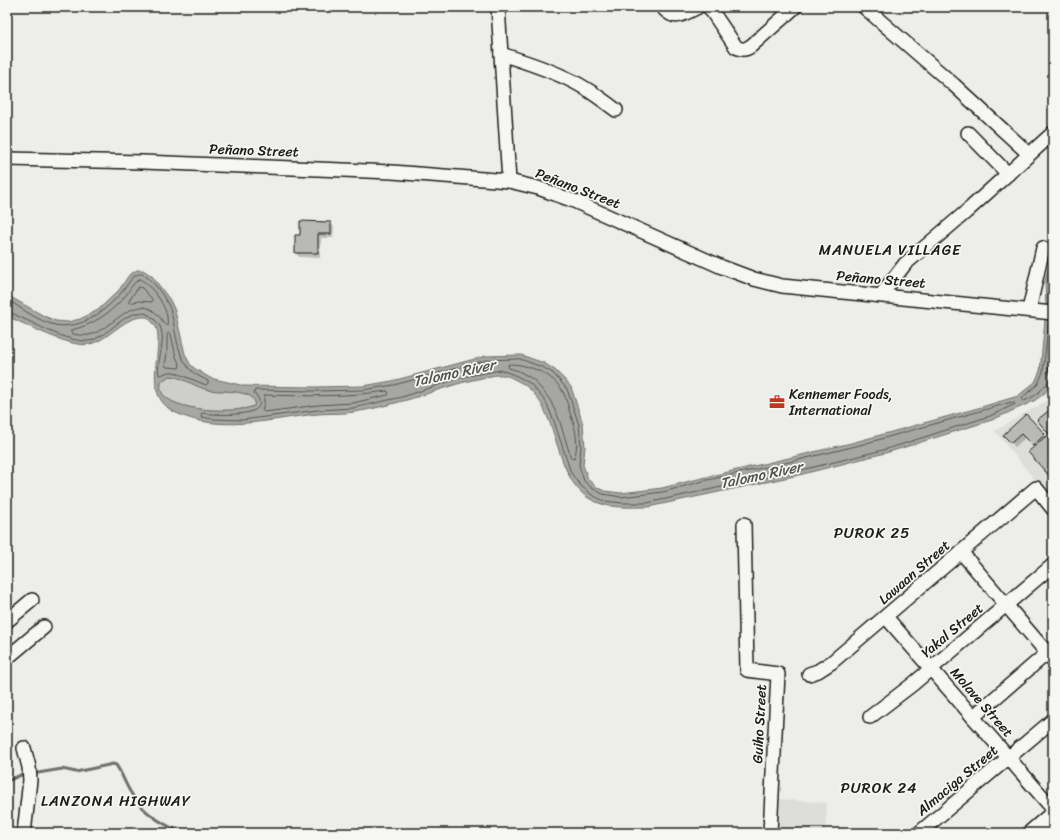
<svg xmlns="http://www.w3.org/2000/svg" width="1060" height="840" viewBox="0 0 1060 840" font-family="Sriracha,sans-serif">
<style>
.built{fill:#ddddda}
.green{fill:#cececb;stroke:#757574}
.water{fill:#a6a6a3;stroke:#6f6f6d;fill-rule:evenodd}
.shadow{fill:#0003}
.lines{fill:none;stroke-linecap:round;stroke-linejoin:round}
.shore{stroke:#535352;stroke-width:1}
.stream{stroke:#6f6f6d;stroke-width:3}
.building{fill:#b9b9b6;stroke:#1c1c1c}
.minor-casing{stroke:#1c1c1c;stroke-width:16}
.major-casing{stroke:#1c1c1c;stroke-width:19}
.minor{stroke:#f6f6f2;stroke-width:13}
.major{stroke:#f6f6f2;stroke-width:16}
.labels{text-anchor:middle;stroke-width:3.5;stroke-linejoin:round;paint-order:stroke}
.street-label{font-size:14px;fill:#1c1c1c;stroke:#f6f6f2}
.poi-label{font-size:14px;fill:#1c1c1c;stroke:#f6f6f2;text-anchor:start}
.neighbourhood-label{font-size:15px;letter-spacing:1px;fill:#1c1c1c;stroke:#f6f6f2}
.water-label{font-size:15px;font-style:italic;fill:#535352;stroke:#f6f6f2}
</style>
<rect width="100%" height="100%" fill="#edede9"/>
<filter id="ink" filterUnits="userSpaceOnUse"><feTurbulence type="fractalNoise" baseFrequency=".025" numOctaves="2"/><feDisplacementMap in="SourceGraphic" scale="8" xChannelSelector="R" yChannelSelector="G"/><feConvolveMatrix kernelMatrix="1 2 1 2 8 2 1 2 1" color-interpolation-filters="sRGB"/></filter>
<g filter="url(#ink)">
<!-- built -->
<g class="built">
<polygon points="1053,397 1053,502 995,431"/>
<polygon points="780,799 827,803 825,833 778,833"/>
</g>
<!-- green -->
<path class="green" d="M169,376c10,-1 28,12 40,14 12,2 42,-1 46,12l-1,4c-18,8 -85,6 -93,-15 -1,-3 0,-6 0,-9z"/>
<!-- water -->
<path class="water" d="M1053,262v119l-8,12 -11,8 -42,19 -103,32 -90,23 -151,32c-15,0 -29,1 -43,-2 -60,-14 -37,-104 -91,-126 -4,-2 -11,-5 -16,-4 -5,0 -11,2 -16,3 -27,5 -53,16 -79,23 -16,4 -33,9 -49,11 -12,2 -24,1 -36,2 -43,4 -89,18 -132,3 -8,-3 -16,-6 -22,-13 -15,-16 -6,-45 -6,-64 0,-3 0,-7 -1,-10 -1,-5 -6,-9 -10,-13 -23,-2 -36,22 -57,27 -18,5 -65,-20 -83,-28v-21l37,21 12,5 12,1 12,-3 18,-9 21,-20 10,-15 8,-5h6l9,6 18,24 5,11 10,43 5,10 4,4 16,10 35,8 70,1 48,-1 29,-5 94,-25 35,-1 23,8 11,7 9,9 7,8 12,37 2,23 -2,18 5,14 7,7 9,5 17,2 41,-5 40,-10 91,-21 62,-15 123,-34 40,-12 17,-14 5,-11 6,-61 -1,-29 4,-14zM169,376c10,-1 28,12 40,14 12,2 42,-1 46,12l-1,4c-18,8 -85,6 -93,-15 -1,-3 0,-7 0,-9z"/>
<!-- shadow -->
<g class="shadow">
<polygon points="331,223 334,227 333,238 321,238 320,258 299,257 296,253 301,236"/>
<polygon points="1026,415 1053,445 1053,480 1032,457 1034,448 1025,438 1015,447 1005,435"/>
</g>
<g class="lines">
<!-- shore -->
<g class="shore">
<path d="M140,279c13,8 30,30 27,46h-2c-25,-43 -50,4 -76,10 -5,1 -14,0 -18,-2v-3c22,-5 40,-17 55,-35 4,-5 7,-13 14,-16z"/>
<polygon points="139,287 142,288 152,299 152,302 139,301 129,303 129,301"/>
<path d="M7,299c15,10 31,22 48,26 27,5 50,-14 66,-32 4,-4 7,-10 11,-15 2,-2 6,-5 10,-4 6,3 10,8 14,12 6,8 12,16 15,26 5,18 5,40 17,55 5,7 13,10 20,14v2l-2,2 -32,-13h-6l-7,3h-2c-3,-14 7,-32 2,-46 -1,-4 -4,-7 -7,-10 -21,-22 -45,20 -66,22 -20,1 -46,-14 -64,-22 -5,-2 -11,-6 -17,-7"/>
<path d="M1049,320l-6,52 -5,12 -15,13 -1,3 2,1c7,-3 13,-6 17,-11 5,-4 6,-10 12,-10"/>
<polygon points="169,333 171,334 176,357 180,365 179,368 167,367 165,366 167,352 167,335"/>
<polyline points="1053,335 1048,373 1050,374 1053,375"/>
<path d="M520,359l22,8 11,6 14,16 12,36 2,22 -2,18 5,16 9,8 10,5 18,3 42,-5 40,-11 91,-20 62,-15 156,-44 3,2 -25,12 -103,33 -89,22 -100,21 -51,11h-24l-19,-2 -12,-6 -12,-10 -9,-12 -17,-52 -8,-19 -15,-18 -14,-8 -16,-6 -38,7 -61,20 -49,11 -35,2 -76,10 -29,-1 -11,-2 -1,-2 1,-2c12,2 77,6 52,-20l1,-3 60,1 48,-1 31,-5 93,-25z"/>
<path d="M510,364c18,0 44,10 53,28 4,7 5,16 8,24 5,13 8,29 3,43l-3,-1 -12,-39 -9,-19 -16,-20 -15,-9 -10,-3 -1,-3z"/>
<path d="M387,391l2,2 -1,2 -35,8 -35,2 -53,7 -3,-2 2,-7v-6l1,-2c41,1 81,2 122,-4z"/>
</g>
<!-- stream -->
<g class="stream">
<path d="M32,774l30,-5 14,3 37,-8 3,1c6,8 9,19 15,28 12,20 30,30 51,40"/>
<polyline points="7,781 21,775 26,774"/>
</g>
</g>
<!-- building -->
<g class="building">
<polygon points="300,221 331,222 331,234 318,234 318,253 295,253 295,235 300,235"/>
<polygon points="1051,409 1053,411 1053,439 1037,420"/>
<polygon points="1026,414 1045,434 1033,446 1021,434 1011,443 1003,435"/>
<polygon points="1046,436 1053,443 1053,480 1028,452"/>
</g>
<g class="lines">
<defs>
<g id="minor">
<polyline points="498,7 509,181"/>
<path d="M662,7c14,15 19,8 36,0"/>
<path d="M709,7l27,40c6,3 9,3 15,-1l44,-39"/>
<polyline points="864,7 954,85 1029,154"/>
<path d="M501,54c22,7 44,14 65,24 18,8 34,20 50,32"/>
<polyline points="968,133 1008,174"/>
<polyline points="7,159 143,162 392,172 509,181 538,188 574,201 722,267 754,279 782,286 1053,313"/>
<polyline points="881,295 905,264 966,212 1053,133"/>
<polyline points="1029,310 1043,248"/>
<polyline points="744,524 747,670 778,674 770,833"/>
<polyline points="961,552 1053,660"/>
<polyline points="886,617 1053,809"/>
<polyline points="7,621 32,600"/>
<polyline points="7,658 44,627"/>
<polyline points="809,674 818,671 832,662 1036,488 1053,509"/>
<polyline points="870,717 913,684 1053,565"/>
<polyline points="973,717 1053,648"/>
<polyline points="24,748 29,767 30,780 24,833"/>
<polyline points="919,833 1053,720"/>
</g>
<polyline id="major" points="1031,833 1053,814"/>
</defs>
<!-- minor casing -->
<use href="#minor" class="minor-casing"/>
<!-- major casing -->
<use href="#major" class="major-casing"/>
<!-- minor -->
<use href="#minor" class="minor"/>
<!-- major -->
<use href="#major" class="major"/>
</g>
</g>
<!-- icons -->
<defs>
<symbol id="office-bare" viewBox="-9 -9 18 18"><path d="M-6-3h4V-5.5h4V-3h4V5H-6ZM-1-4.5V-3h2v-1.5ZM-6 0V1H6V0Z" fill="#c8321e" stroke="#f6f6f2" stroke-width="2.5" paint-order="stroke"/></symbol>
</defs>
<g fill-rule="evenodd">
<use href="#office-bare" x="766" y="391" width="22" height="22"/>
</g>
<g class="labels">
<!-- street labels -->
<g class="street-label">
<text transform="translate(254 150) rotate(2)" y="5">Peñano Street</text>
<text transform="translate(578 188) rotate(21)" y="5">Peñano Street</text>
<text transform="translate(881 279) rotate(5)" y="5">Peñano Street</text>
<text transform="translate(914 572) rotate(-41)" y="5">Lawaan Street</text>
<text transform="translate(952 630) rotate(-40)" y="5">Yakal Street</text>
<text transform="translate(982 702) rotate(49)" y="5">Molave Street</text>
<text transform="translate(759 724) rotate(-87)" y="5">Guiho Street</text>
<text transform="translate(957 780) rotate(-40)" y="5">Almaciga Street</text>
</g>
<!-- poi labels -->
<g class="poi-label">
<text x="789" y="399">Kennemer Foods,<tspan x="789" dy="16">International</tspan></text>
</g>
<!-- neighbourhood labels -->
<g class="neighbourhood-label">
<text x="890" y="255">MANUELA VILLAGE</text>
<text x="872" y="538">PUROK 25</text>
<text x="879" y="793">PUROK 24</text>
<text x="116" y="806">LANZONA HIGHWAY</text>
</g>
<!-- water labels -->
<g class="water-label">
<text transform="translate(454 373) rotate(-12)" y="5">Talomo River</text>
<text transform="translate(761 475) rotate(-12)" y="5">Talomo River</text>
</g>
</g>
<!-- margin -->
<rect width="1060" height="840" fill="none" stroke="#f6f6f2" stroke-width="24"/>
<rect x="12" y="12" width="1036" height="816" fill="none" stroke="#1c1c1c" stroke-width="1.5" filter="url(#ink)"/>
</svg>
